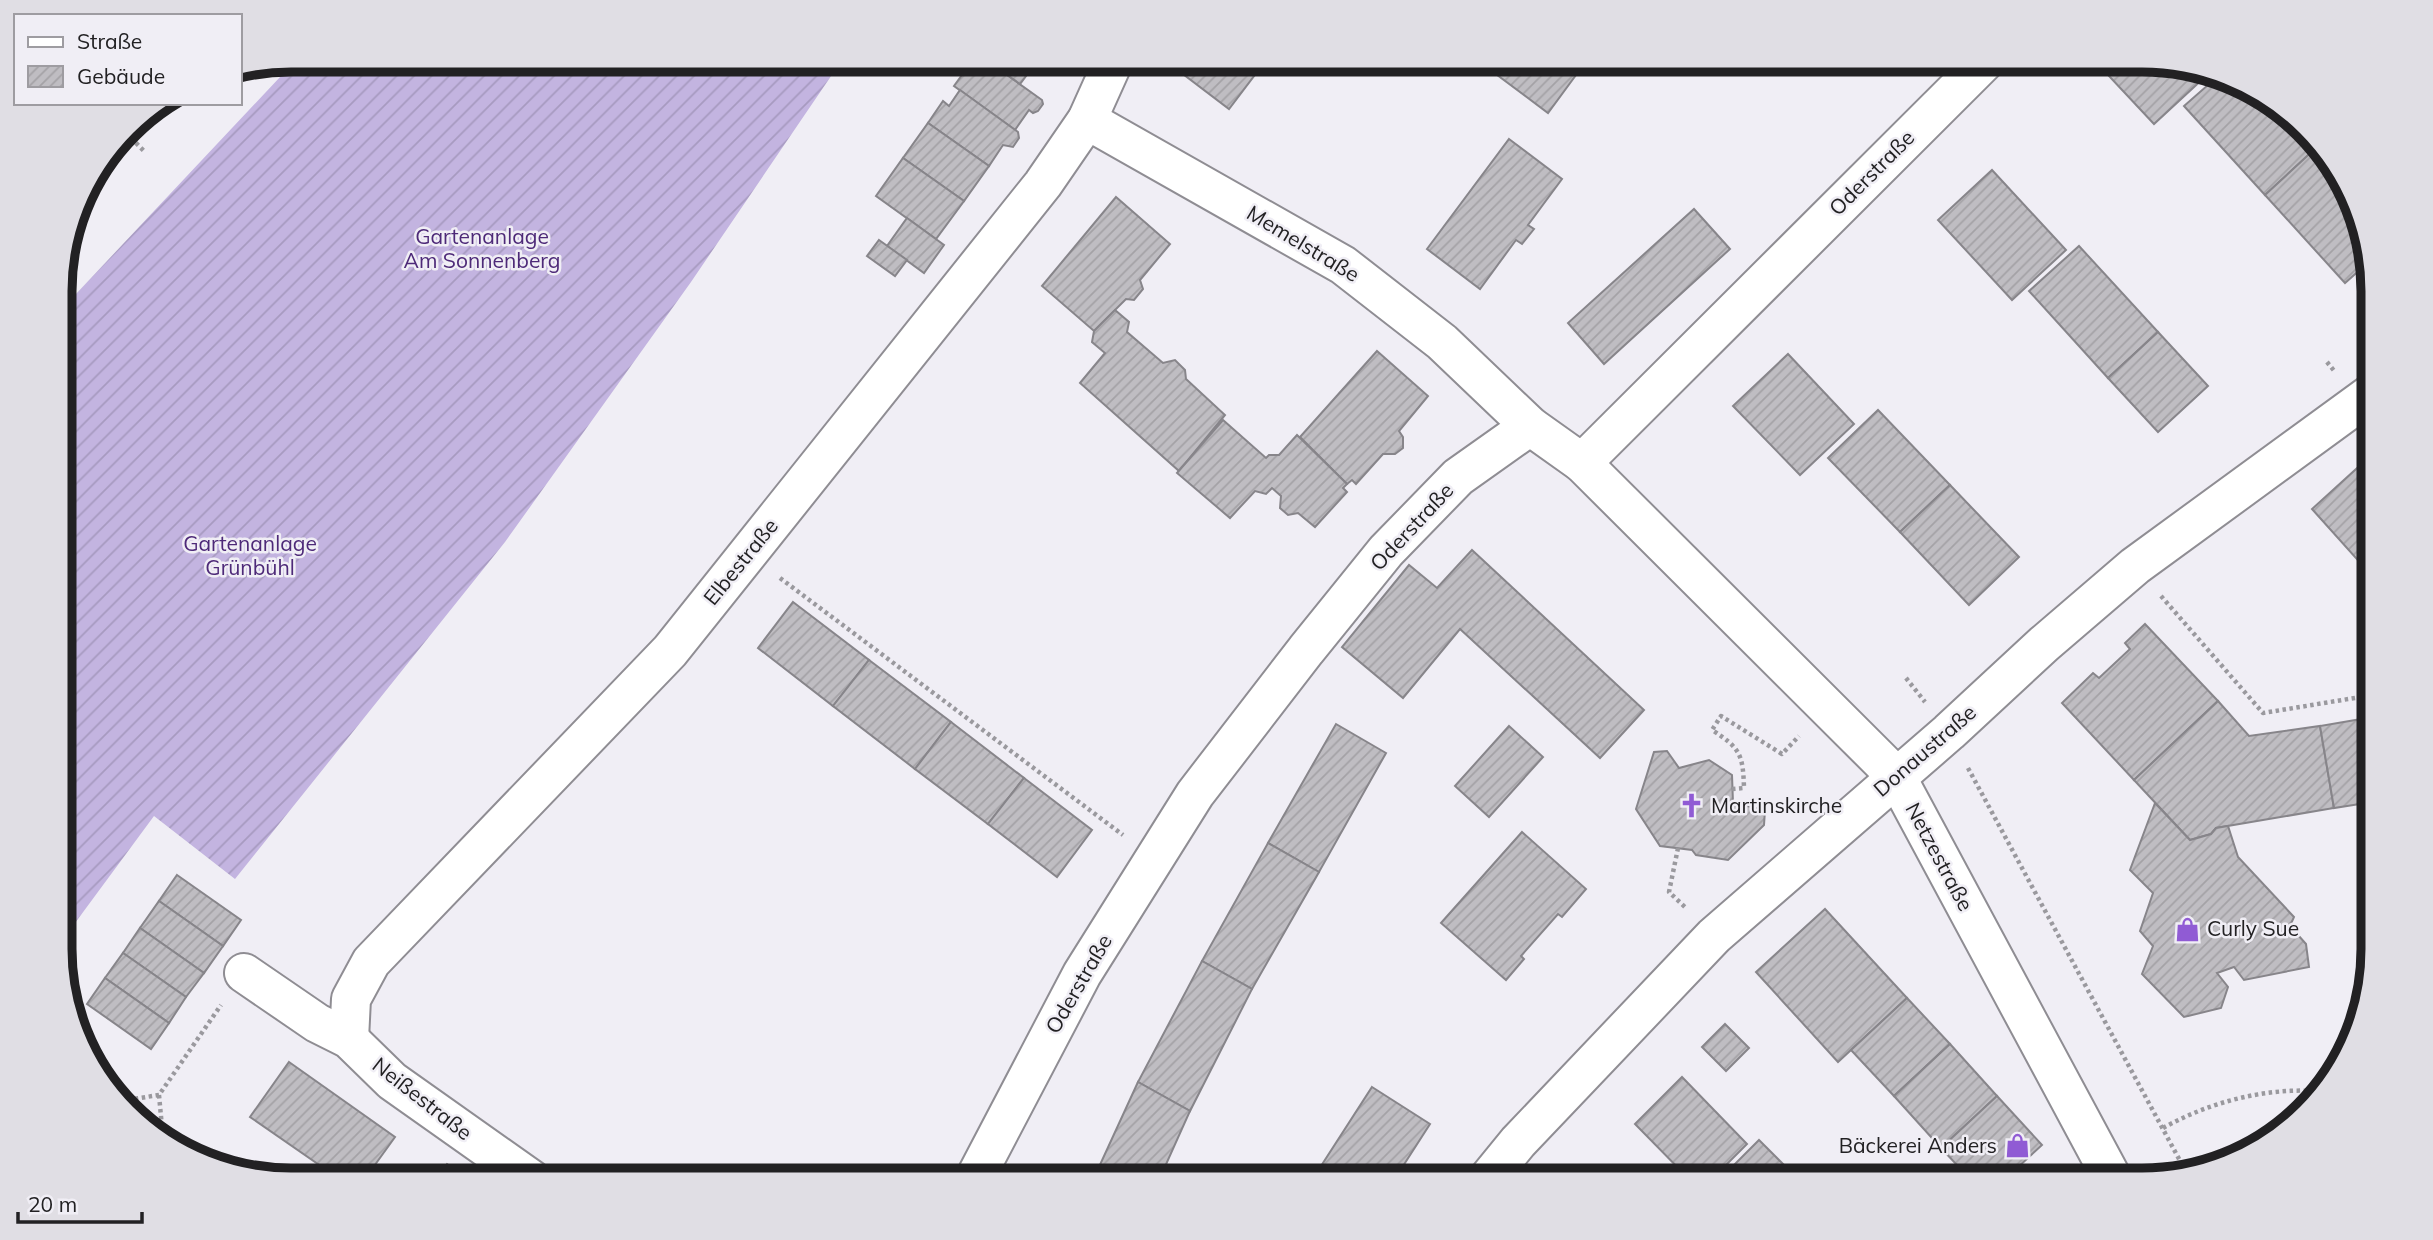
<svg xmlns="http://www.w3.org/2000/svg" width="2433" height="1240" viewBox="0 0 2433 1240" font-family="Mulish,sans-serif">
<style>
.green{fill:#c3b4e0}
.garden{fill:url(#garden-furrows)}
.building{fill:url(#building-hatch);stroke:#87858a;stroke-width:2}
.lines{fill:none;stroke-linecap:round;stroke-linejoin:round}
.minor-casing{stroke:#8f8d93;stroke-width:42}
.path{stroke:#9a999e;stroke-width:4.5;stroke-dasharray:3.5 3.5;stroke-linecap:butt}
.minor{stroke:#fff;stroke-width:38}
.labels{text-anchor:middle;stroke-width:5;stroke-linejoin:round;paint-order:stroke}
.street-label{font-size:21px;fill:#222123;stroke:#f0eef5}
.park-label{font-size:21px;fill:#4d2978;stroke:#f0eef5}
.poi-label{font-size:21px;fill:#222123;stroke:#f0eef5;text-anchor:start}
.rim{fill:none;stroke:#222123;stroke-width:9}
</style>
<defs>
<pattern id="garden-furrows" width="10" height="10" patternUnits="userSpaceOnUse" patternTransform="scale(1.75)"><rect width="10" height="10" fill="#c3b4e0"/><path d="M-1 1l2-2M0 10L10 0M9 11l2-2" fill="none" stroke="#a79ac0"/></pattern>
<pattern id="building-hatch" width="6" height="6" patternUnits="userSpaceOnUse" patternTransform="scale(1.75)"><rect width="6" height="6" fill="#bfbdc2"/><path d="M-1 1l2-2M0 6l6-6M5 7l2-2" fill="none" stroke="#a4a2a6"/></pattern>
</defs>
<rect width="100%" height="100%" fill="#f0eef5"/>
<!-- green -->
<polygon class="green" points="2354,1034 2350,1051 2336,1067 2334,1061 2348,1035"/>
<!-- garden -->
<polygon class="garden" points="296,60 842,60 691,282 505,542 235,879 154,816 61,942 60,311"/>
<!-- building -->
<g class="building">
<polygon points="982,60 986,60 1042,100 1043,104 1038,111 1033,113 1029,110 1015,130 954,86 967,68 973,73"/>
<polygon points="986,60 1038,60 1020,84"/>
<polygon points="1181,60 1272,60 1268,66 1264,63 1229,109 1175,68"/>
<polygon points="1477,60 1587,60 1548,113"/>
<polygon points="2094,60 2142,60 2207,75 2154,124"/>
<polygon points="2217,77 2244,83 2317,147 2265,195 2184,106"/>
<polygon points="960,90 1018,132 1019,138 1013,147 1003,145 989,166 928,123 943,101 949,106"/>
<polygon points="928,123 989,166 964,201 903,158"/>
<polygon points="1509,139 1562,179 1528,225 1534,229 1522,244 1516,240 1480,289 1427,249"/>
<polygon points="2317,147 2336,166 2371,260 2345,283 2265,195"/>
<polygon points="903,158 964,201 936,239 876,196"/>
<polygon points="1992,170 2066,250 2012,300 1938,220"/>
<polygon points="1116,197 1170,244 1140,280 1143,289 1134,300 1126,299 1094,331 1042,286"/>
<polygon points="1694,209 1730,249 1604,364 1568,323"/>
<polygon points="907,218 944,245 924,273 887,246"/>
<polygon points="879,240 907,260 895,276 867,256"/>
<polygon points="2079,246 2158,332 2108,378 2029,291"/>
<polygon points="1115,310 1129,322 1127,332 1163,363 1175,360 1185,370 1186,379 1225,415 1179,471 1080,383 1105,353 1092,342 1094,331"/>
<polygon points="2158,332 2208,386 2158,432 2108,378"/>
<polygon points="1377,351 1428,396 1399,431 1403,437 1403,448 1395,454 1383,454 1356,484 1352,480 1347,484 1300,437"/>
<polygon points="1788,354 1854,424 1800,475 1733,406"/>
<polygon points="1878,410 1950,485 1900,532 1828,458"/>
<polygon points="1223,420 1266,458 1269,455 1279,455 1297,435 1347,484 1343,488 1347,492 1315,527 1298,513 1288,515 1280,508 1281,496 1272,488 1266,494 1255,491 1230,518 1177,473"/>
<polygon points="2366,460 2372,467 2372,576 2312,509"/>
<polygon points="1950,485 2019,557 1969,605 1900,532"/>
<polygon points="1472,550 1644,710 1600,758 1460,629 1403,698 1342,647 1409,565 1437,588"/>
<polygon points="793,602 869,660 833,706 758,648"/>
<polygon points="2145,624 2218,701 2134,780 2062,703 2093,673 2099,678 2130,649 2125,643"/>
<polygon points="869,660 951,722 915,769 833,706"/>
<polygon points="2218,701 2249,736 2320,726 2334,808 2216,828 2211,834 2190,840 2134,780"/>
<polygon points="2373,717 2373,802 2334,808 2320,726"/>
<polygon points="951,722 1024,778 988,824 915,769"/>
<polygon points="1336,724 1386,753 1319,872 1268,843"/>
<polygon points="1509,726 1543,757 1489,817 1455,786"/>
<polygon points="1667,751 1679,768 1709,760 1732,775 1733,803 1765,810 1764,825 1728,860 1696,855 1692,850 1660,846 1636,809 1654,752"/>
<polygon points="1024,778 1092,830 1057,877 988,824"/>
<polygon points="2155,803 2190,840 2211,834 2216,828 2228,826 2238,857 2294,917 2290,926 2306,944 2309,967 2244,980 2234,967 2217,973 2228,987 2221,1008 2184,1017 2142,974 2153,946 2140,931 2153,893 2130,870"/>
<polygon points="1522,832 1586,889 1562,917 1558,914 1521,956 1524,959 1506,980 1441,923"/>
<polygon points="1268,843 1319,872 1252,989 1202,961"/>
<polygon points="177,875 241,920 223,946 159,901"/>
<polygon points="159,901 223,946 204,973 140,928"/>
<polygon points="1825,909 1907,998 1838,1062 1756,972"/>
<polygon points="140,928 204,973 186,997 123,953"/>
<polygon points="123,953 186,997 169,1023 105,978"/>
<polygon points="1202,961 1252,989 1190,1111 1138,1082"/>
<polygon points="105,978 169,1023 151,1049 87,1004"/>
<polygon points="1907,998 1950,1044 1894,1096 1851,1050"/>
<polygon points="1725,1024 1749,1048 1726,1071 1702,1047"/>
<polygon points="1950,1044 1997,1096 1941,1148 1894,1096"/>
<polygon points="289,1062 395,1137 364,1180 341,1180 250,1117"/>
<polygon points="1682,1077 1747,1144 1711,1180 1690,1180 1635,1124"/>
<polygon points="1138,1082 1190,1111 1159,1180 1093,1180"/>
<polygon points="1372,1087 1430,1124 1394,1180 1312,1180"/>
<polygon points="1997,1096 2042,1145 2004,1180 1971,1180 1941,1148"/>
<polygon points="1759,1140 1799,1180 1719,1180"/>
<polygon points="447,1164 470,1180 435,1180"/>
</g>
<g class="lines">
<defs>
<g id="minor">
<polyline points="1087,120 1343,265 1442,342 1530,426 1582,463 1986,60"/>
<polyline points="1582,463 1896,776 2113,1180"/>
<polyline points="244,973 317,1023 349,1039 392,1081 532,1180"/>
<polyline points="349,1039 351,999 371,962 670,651 1043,184 1087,120 1114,60"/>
<polyline points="974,1180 1082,974 1195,794 1306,650 1386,551 1458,477 1530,426"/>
<polyline points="1487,1180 1518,1142 1714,936 1949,732 2044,644 2135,566 2372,393"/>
</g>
</defs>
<!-- minor casing -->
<use href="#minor" class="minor-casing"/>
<!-- path -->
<g class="path">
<polyline points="126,133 144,151"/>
<polyline points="2327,362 2335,372"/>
<polyline points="780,578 1123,835"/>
<polyline points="2161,596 2263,713 2373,695"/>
<polyline points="1906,678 1925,702"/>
<polyline points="1968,768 2185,1170"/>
<path d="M1732,789l12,-1c-1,-34 -4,-40 -32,-58l9,-14 61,38 17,-18"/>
<polyline points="1678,848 1669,892 1686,908"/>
<polyline points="159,1095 162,1127 212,1162"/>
<polyline points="121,1101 159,1095 221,1005"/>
<path d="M2163,1128c45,-25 99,-40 152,-37"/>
</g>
<!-- minor -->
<use href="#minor" class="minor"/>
</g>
<!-- icons -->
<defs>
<symbol id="church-bare" viewBox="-9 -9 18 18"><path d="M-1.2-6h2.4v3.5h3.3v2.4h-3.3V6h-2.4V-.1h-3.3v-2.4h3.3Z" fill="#905bd4" stroke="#f0eef5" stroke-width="2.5" paint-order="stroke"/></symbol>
<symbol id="shop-bare" viewBox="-9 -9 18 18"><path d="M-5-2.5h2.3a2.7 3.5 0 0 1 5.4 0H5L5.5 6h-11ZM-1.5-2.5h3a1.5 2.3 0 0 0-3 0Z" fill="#905bd4" stroke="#f0eef5" stroke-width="2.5" paint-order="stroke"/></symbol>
</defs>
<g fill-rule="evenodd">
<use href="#church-bare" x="1674" y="788" width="35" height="35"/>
<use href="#shop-bare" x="2170" y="912" width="35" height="35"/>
<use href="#shop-bare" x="2000" y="1128" width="35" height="35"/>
</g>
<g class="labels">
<!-- street labels -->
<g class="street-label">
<text transform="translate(1872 173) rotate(-45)" y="7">Oderstraße</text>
<text transform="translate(1303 244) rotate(31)" y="7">Memelstraße</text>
<text transform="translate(1412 527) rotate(-47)" y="7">Oderstraße</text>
<text transform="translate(741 562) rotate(-51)" y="7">Elbestraße</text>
<text transform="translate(1925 751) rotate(-41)" y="7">Donaustraße</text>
<text transform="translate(1939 857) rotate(62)" y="7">Netzestraße</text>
<text transform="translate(1079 984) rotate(-60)" y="7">Oderstraße</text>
<text transform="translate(422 1099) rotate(38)" y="7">Neißestraße</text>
</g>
<!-- park labels -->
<g class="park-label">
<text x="482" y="244">Gartenanlage<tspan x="482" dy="24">Am Sonnenberg</tspan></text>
<text x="250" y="551">Gartenanlage<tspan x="250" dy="24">Grünbühl</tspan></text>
</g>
<!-- poi labels -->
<g class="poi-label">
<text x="1711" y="813">Martinskirche</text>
<text x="2207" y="936">Curly Sue</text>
<text x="1997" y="1153" text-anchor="end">Bäckerei Anders</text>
</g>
</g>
<!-- crop -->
<path d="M0 0H2433V1240H0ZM291 72H2142A219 219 0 0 1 2361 291V949A219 219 0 0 1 2142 1168H291A219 219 0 0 1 72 949V291A219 219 0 0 1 291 72Z" fill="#e0dee4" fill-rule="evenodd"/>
<path class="rim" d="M291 72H2142A219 219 0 0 1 2361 291V949A219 219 0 0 1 2142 1168H291A219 219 0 0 1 72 949V291A219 219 0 0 1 291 72Z"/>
<!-- legend -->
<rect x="14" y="14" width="228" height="91" fill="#f0eef5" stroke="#9e9ca1" stroke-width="2"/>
<rect x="28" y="37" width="35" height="10" fill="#ffffff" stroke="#9e9ca1" stroke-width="2"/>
<text x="77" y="49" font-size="21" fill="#222123">Straße</text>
<rect x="28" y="66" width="35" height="21" fill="url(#building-hatch)" stroke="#9e9ca1" stroke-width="2"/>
<text x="77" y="84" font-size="21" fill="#222123">Gebäude</text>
<!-- scale -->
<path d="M18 1212v10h124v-10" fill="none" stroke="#222123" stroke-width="3.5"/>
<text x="28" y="1212" font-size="21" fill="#222123" stroke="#f0eef5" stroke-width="5" paint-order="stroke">20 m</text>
</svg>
